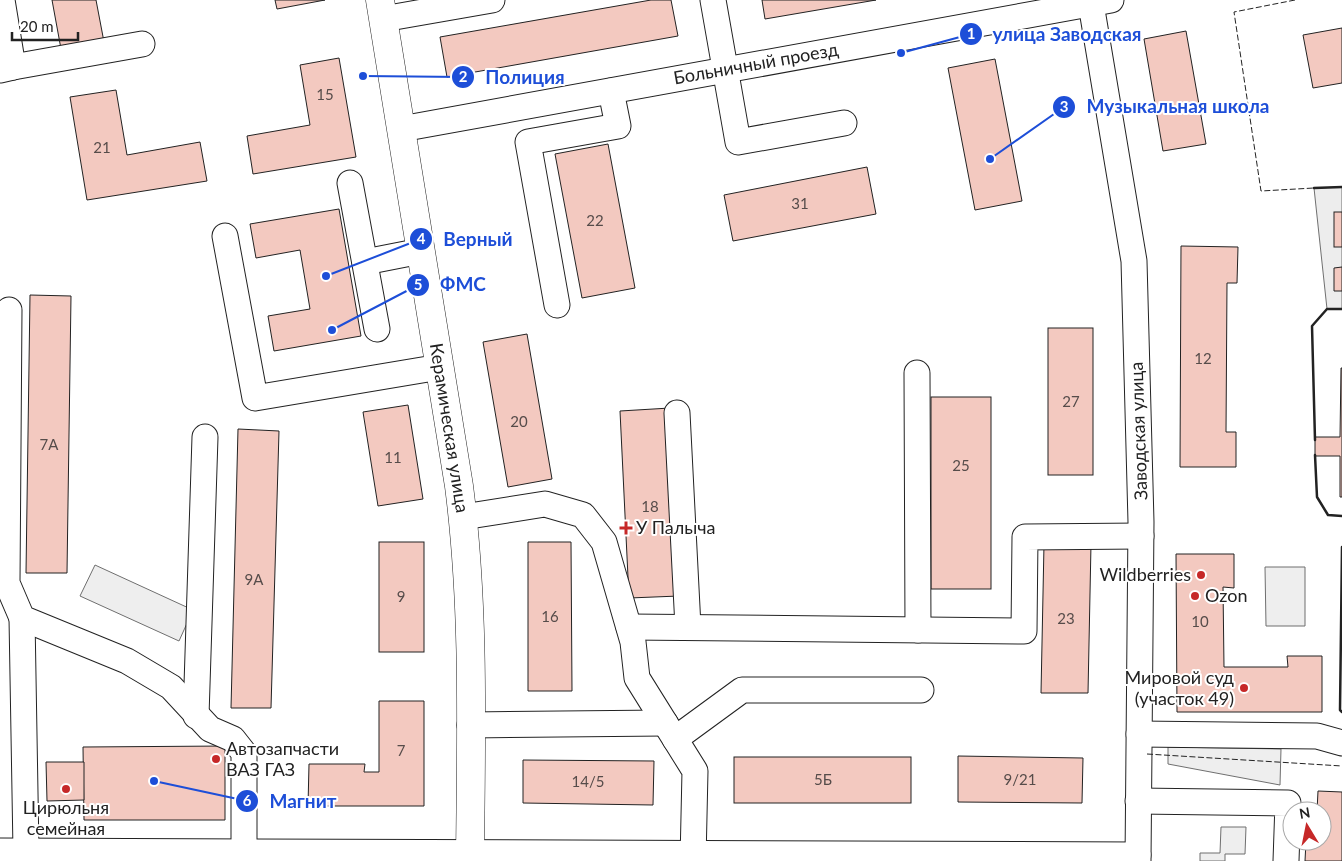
<svg xmlns="http://www.w3.org/2000/svg" width="1342" height="861" viewBox="0 0 1342 861" font-family="Lato,sans-serif">
<style>
.green{fill:#eee;stroke:#6f6f6f}
.parking{fill:#ededed;stroke:#6f6f6f}
.building{fill:#f3c9c0;stroke:#222}
.lines{fill:none;stroke-linecap:round;stroke-linejoin:round}
.minor-casing{stroke:#222;stroke-width:27}
.major-casing{stroke:#222;stroke-width:29}
.minor{stroke:#fff;stroke-width:25}
.major{stroke:#fff;stroke-width:28}
.fence{stroke:#222;stroke-width:1;stroke-dasharray:6 2.5;stroke-linecap:butt}
.wall{stroke:#222;stroke-width:2.5}
.poi-dot{fill:#c62828;stroke:#fff;stroke-width:2}
.labels{text-anchor:middle;stroke-width:4;stroke-linejoin:round;paint-order:stroke}
.number-label{font-size:15px;fill:#564c4a}
.street-label{font-size:18px;fill:#222;stroke:#fff}
.poi-label{font-size:18px;fill:#222;stroke:#fff;text-anchor:start}
.leader{fill:none;stroke:#1d4ed8;stroke-width:2}
.callout-dot{fill:#1d4ed8;stroke:#fff;stroke-width:2}
.mark-label{font-size:15px;text-anchor:middle;font-weight:bold;fill:#fff}
.callout-label{font-size:19px;text-anchor:middle;font-weight:bold;fill:#1d4ed8;stroke:#fff;stroke-width:4;stroke-linejoin:round;paint-order:stroke}
</style>
<rect width="100%" height="100%" fill="#fff"/>
<!-- green -->
<g class="green">
<polygon points="95,565 193,610 179,641 80,596"/>
<polygon points="1265,567 1305,567 1305,626 1266,626"/>
<polygon points="1168,747 1281,749 1280,785 1168,764"/>
<polygon points="1221,827 1246,827 1245,854 1225,854 1225,861 1200,861 1200,853 1220,853"/>
</g>
<!-- parking -->
<polygon class="parking" points="1342,187 1342,309 1327,309 1314,188"/>
<!-- building -->
<g class="building">
<polygon points="52,0 96,0 104,42 61,49"/>
<polygon points="275,0 325,0 277,9"/>
<polygon points="651,0 671,0 678,36 447,77 440,37"/>
<polygon points="762,0 876,0 765,19"/>
<polygon points="1342,28 1342,83 1313,88 1303,35"/>
<polygon points="1186,31 1206,144 1163,151 1144,39"/>
<polygon points="339,58 356,157 253,174 247,136 310,125 300,65"/>
<polygon points="995,59 1022,201 975,210 948,68"/>
<polygon points="116,90 127,155 200,142 207,181 87,200 70,97"/>
<polygon points="608,144 635,288 582,298 555,154"/>
<polygon points="867,167 876,214 733,241 724,195"/>
<polygon points="339,209 361,336 274,351 268,316 310,309 300,250 256,258 250,224"/>
<rect x="1334" y="212" width="8" height="35"/>
<polygon points="1181,246 1238,247 1237,283 1227,283 1226,432 1236,432 1236,467 1180,467"/>
<polygon points="1342,267 1342,291 1334,291 1334,268"/>
<polygon points="30,295 71,296 67,573 26,573"/>
<rect x="1048" y="328" width="45" height="147"/>
<polygon points="527,334 552,479 508,487 483,342"/>
<polygon points="1341,368 1342,368 1342,497 1340,497 1340,456 1315,456 1315,437 1340,437"/>
<rect x="931" y="397" width="60" height="192"/>
<polygon points="408,405 423,499 378,506 363,412"/>
<polygon points="670,408 679,596 629,598 620,411"/>
<polygon points="238,429 279,431 271,708 231,708"/>
<rect x="379" y="542" width="45" height="110"/>
<polygon points="528,542 571,542 572,691 528,691"/>
<polygon points="1044,544 1091,544 1088,693 1041,693"/>
<polygon points="1176,554 1234,554 1234,588 1223,587 1224,667 1288,667 1287,656 1322,656 1322,712 1177,712"/>
<polygon points="379,701 424,701 424,806 308,806 309,764 365,764 364,772 379,772"/>
<polygon points="225,746 225,820 84,820 83,747"/>
<polygon points="958,756 1083,758 1082,803 958,802"/>
<rect x="734" y="757" width="177" height="46"/>
<polygon points="523,760 654,761 653,805 523,803"/>
<polygon points="46,762 84,762 84,800 47,801"/>
<polygon points="1318,791 1342,792 1342,861 1305,861 1306,841 1322,841 1322,811 1317,811"/>
</g>
<g class="lines">
<defs>
<g id="minor">
<polyline points="713,0 738,142 844,123"/>
<polyline points="1091,4 1134,261 1141,522 1138,861"/>
<polyline points="383,19 492,0"/>
<polyline points="13,67 142,44"/>
<polyline points="0,70 13,67 2,0"/>
<polyline points="401,129 1111,0"/>
<polyline points="350,183 377,329"/>
<polyline points="225,236 255,398 440,367"/>
<polyline points="365,262 421,251"/>
<polyline points="557,305 528,142 618,126 611,91"/>
<polyline points="9,310 7,583 22,618 127,661 171,687 210,729 233,739 244,753 244,852"/>
<polyline points="917,373 918,630"/>
<polyline points="677,413 688,627"/>
<polyline points="463,517 545,504 583,515 604,542 633,642 637,678 695,771 693,861"/>
<polyline points="22,618 26,851"/>
<polyline points="629,627 1024,631 1025,537 1141,536"/>
<polyline points="196,716 205,437"/>
<polyline points="470,725 665,723"/>
<polyline points="1139,734 1317,736 1342,743"/>
<polyline points="675,739 742,690 921,690"/>
<polyline points="1138,801 1288,803 1286,861"/>
<polyline points="0,851 1138,855"/>
</g>
<path id="major" d="M380,0l79,486c16,124 12,250 11,375"/>
</defs>
<!-- minor casing -->
<use href="#minor" class="minor-casing"/>
<!-- major casing -->
<use href="#major" class="major-casing"/>
<!-- minor -->
<use href="#minor" class="minor"/>
<!-- major -->
<use href="#major" class="major"/>
<!-- fence -->
<g class="fence">
<polyline points="1295,0 1234,12 1261,191 1314,188"/>
<polyline points="1147,754 1342,766"/>
</g>
<!-- wall -->
<g class="wall">
<polyline points="1314,188 1342,187"/>
<polyline points="1315,440 1312,326 1327,309 1342,309"/>
<polyline points="1315,455 1317,497 1328,515 1342,516"/>
<polyline points="1342,547 1340,710 1342,712"/>
</g>
</g>
<!-- markers -->
<g class="poi-dot">
<path d="M623.5 520.5h5v5h5v5h-5v5h-5v-5h-5v-5h5z"/>
<circle cx="1201" cy="575" r="5"/>
<circle cx="1195" cy="596" r="5"/>
<circle cx="1244" cy="688" r="5"/>
<circle cx="216" cy="759" r="5"/>
<circle cx="66" cy="789" r="5"/>
</g>
<g class="labels">
<!-- number labels -->
<g class="number-label">
<text x="325" y="100">15</text>
<text x="102" y="153">21</text>
<text x="800" y="209">31</text>
<text x="595" y="226">22</text>
<text x="1203" y="364">12</text>
<text x="1071" y="407">27</text>
<text x="519" y="427">20</text>
<text x="49" y="450">7А</text>
<text x="393" y="463">11</text>
<text x="961" y="471">25</text>
<text x="650" y="512">18</text>
<text x="254" y="585">9А</text>
<text x="401" y="602">9</text>
<text x="550" y="622">16</text>
<text x="1066" y="624">23</text>
<text x="1200" y="627">10</text>
<text x="401" y="756">7</text>
<text x="823" y="785">5Б</text>
<text x="1020" y="785">9/21</text>
<text x="588" y="787">14/5</text>
</g>
<!-- street labels -->
<g class="street-label">
<text transform="translate(756 64) rotate(-10)" y="6">Больничный проезд</text>
<text transform="translate(449 428) rotate(81)" y="6">Керамическая улица</text>
<text transform="translate(1139 431) rotate(-92)" y="6">Заводская улица</text>
</g>
<!-- poi labels -->
<g class="poi-label">
<text x="636" y="534">У Палыча</text>
<text x="1191" y="581" text-anchor="end">Wildberries</text>
<text x="1205" y="602">Ozon</text>
<text x="1234" y="684" text-anchor="end">Мировой суд<tspan x="1234" dy="21">(участок 49)</tspan></text>
<text x="226" y="755">Автозапчасти<tspan x="226" dy="21">ВАЗ ГАЗ</tspan></text>
<text x="66" y="814" text-anchor="middle">Цирюльня<tspan x="66" dy="21">семейная</tspan></text>
</g>
</g>
<!-- callouts -->
<path class="leader" d="M901 53L971 34M363 76L463 77M990 159L1064 107M326 276L421 239M332 330L418 285M154 781L247 801"/>
<g class="callout-dot">
<circle cx="901" cy="53" r="5"/>
<circle cx="363" cy="76" r="5"/>
<circle cx="990" cy="159" r="5"/>
<circle cx="326" cy="276" r="5"/>
<circle cx="332" cy="330" r="5"/>
<circle cx="154" cy="781" r="5"/>
<circle cx="971" cy="34" r="12"/>
<circle cx="463" cy="77" r="12"/>
<circle cx="1064" cy="107" r="12"/>
<circle cx="421" cy="239" r="12"/>
<circle cx="418" cy="285" r="12"/>
<circle cx="247" cy="801" r="12"/>
</g>
<g class="mark-label">
<text x="971" y="39">1</text>
<text x="463" y="82">2</text>
<text x="1064" y="112">3</text>
<text x="421" y="244">4</text>
<text x="418" y="290">5</text>
<text x="247" y="806">6</text>
</g>
<g class="callout-label">
<text x="1067" y="41">улица Заводская</text>
<text x="525" y="84">Полиция</text>
<text x="1178" y="113">Музыкальная школа</text>
<text x="478" y="246">Верный</text>
<text x="463" y="291">ФМС</text>
<text x="303" y="808">Магнит</text>
</g>
<!-- north arrow -->
<g transform="translate(1307 826) rotate(350)"><circle r="24" fill="#ffffff" stroke="#a7a7a7"/>
<path d="M0-4L9 19L0 12L-9 19Z" fill="#c62828"/>
<text y="-8" font-size="14" font-weight="bold" text-anchor="middle" fill="#222222">N</text>
</g>
<!-- scale -->
<path d="M12 32v8h66v-8" fill="none" stroke="#222222" stroke-width="2.5"/>
<text x="20" y="32" font-size="15" fill="#222222" stroke="#ffffff" stroke-width="4" paint-order="stroke">20 m</text>
</svg>
